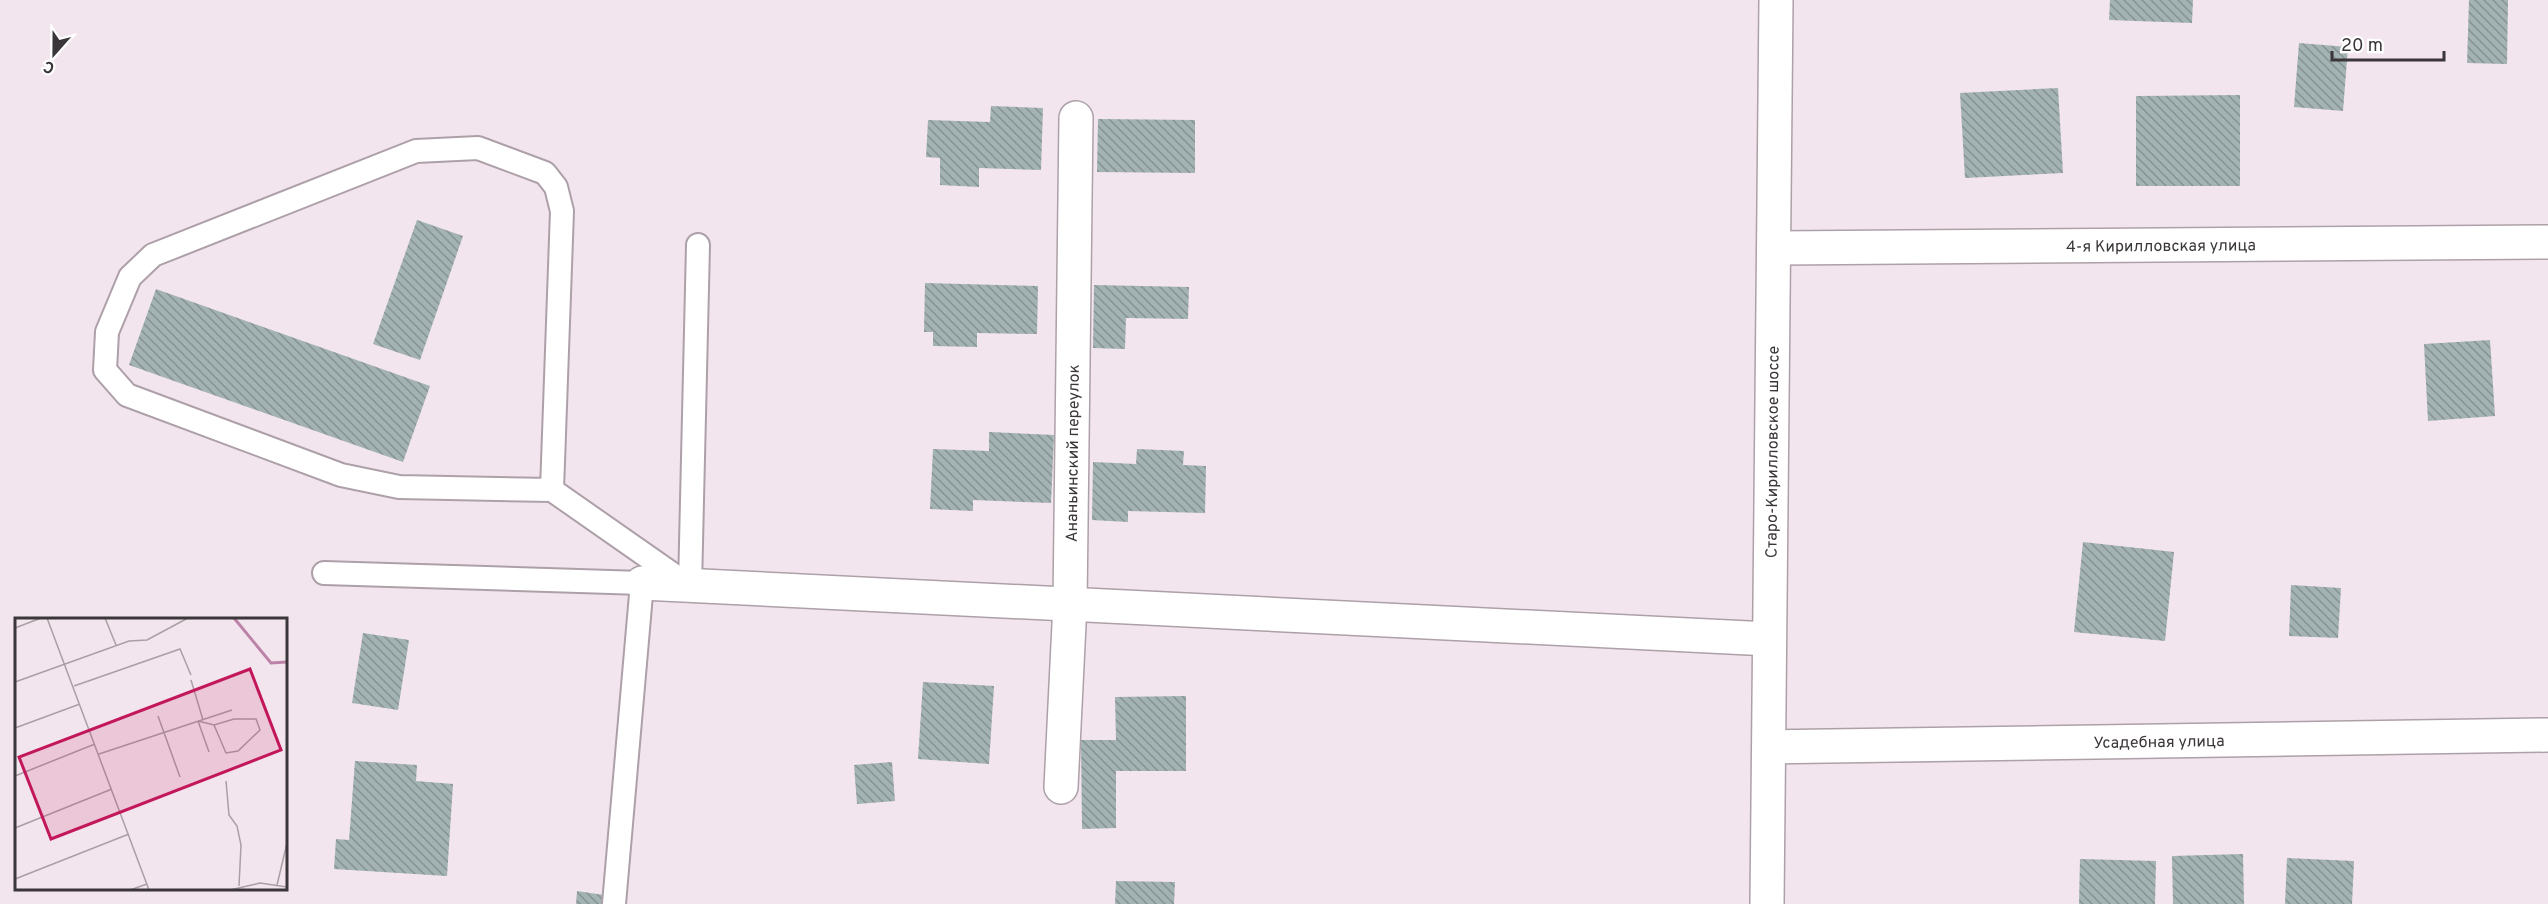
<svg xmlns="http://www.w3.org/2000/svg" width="2548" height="904" viewBox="0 0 2548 904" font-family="Overpass,sans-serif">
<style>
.building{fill:url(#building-back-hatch)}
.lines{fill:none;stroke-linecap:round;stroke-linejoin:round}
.lane-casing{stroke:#ada0a8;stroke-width:26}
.street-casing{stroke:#ada0a8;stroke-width:36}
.lane{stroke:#fff;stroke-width:22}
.street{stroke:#fff;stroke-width:33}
.labels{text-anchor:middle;stroke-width:6;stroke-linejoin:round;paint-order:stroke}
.street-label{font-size:16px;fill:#3b3639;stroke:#fff}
.inset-river{fill:none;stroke:#bc83a8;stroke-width:3}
.inset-road{fill:none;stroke:#a99fa5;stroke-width:1.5}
.view{fill:#c2185b;fill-opacity:0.15;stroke:#c2185b;stroke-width:3}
.inset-edge{fill:none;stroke:#3b3639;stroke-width:3}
</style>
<defs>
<pattern id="building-back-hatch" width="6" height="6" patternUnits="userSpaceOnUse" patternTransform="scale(1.5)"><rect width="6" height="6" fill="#a3b3b4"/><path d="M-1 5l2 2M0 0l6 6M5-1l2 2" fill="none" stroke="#869293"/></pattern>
</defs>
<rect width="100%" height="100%" fill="#f3e5ed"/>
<!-- building -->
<g class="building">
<polygon points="2110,0 2193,0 2192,23 2109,20"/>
<polygon points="2469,0 2508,0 2507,64 2467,63"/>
<polygon points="2299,43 2348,47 2343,111 2294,107"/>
<polygon points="2058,88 2063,173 1965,178 1960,93"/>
<polygon points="2240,95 2240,186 2136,186 2136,96"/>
<polygon points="991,106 1043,108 1041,170 979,168 979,187 940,185 940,158 926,157 928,120 990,122"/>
<polygon points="1098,119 1195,120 1195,173 1097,172"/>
<polygon points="417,220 463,236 420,360 373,344"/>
<polygon points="925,283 1038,286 1037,334 977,333 977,347 933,346 933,332 924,332"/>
<polygon points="1094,285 1189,287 1188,319 1126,318 1125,349 1093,348"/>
<polygon points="156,289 430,386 403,462 129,365"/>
<polygon points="2490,340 2495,416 2428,421 2424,344"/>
<polygon points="989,432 1054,435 1051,503 973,500 973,511 930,509 933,449 989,451"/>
<polygon points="1137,449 1184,451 1183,465 1206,466 1205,513 1128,511 1128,522 1092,520 1093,462 1136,464"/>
<polygon points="2083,542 2174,552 2165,641 2074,632"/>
<polygon points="2291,585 2341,588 2338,638 2289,636"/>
<polygon points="363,633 409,640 398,710 352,703"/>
<polygon points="923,682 994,686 989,764 918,759"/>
<polygon points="1186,696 1186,771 1116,771 1116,828 1082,829 1081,740 1116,740 1115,697"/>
<polygon points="355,761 417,765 416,781 453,784 447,876 334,869 336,839 349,840"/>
<polygon points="892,762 895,801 857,804 854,765"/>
<polygon points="2243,854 2244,904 2173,904 2172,856"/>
<polygon points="2287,858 2354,861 2352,904 2285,904"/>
<polygon points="2080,859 2156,861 2155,904 2079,904"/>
<polygon points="1116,881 1175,882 1174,904 1115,904"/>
<polygon points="577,891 604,895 603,904 576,904"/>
</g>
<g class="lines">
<defs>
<g id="lane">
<polyline points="552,490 562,211 556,187 545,173 478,148 416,151 153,255 130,277 107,332 105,370 127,395 341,475 399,487 552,490 688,585"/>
<polyline points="324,573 642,583 614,904"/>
<polyline points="690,586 698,245"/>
</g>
<g id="street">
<path id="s1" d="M1774,248l774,-6"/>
<polyline points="642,583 1769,639"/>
<path id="s2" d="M1769,747l779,-12"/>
<path id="s3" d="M1061,787l9,-183 6,-486"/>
<path id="s4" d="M1767,904l9,-904"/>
</g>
</defs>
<!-- lane casing -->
<use href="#lane" class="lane-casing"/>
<!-- street casing -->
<use href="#street" class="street-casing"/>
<!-- lane -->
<use href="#lane" class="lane"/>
<!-- street -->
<use href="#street" class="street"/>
</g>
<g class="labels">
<!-- street labels -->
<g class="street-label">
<text dy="6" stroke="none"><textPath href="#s1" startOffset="387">4-я Кирилловская улица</textPath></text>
<text dy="6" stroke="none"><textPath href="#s4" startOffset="452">Старо-Кирилловское шоссе</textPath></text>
<text dy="6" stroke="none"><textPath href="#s3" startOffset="334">Ананьинский переулок</textPath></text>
<text dy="6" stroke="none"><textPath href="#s2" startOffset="390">Усадебная улица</textPath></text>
</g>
</g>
<!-- overview -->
<g transform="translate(15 618)">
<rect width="272" height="272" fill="#f3e5ed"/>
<path class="inset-river" d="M219,0l37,45 16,-1"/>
<path class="inset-road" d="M32,0l102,272M90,0l11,27M0,10l26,-10M176,62l12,40M0,64l114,-41 18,-1 41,-22M59,68l106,-37 11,26M143,98l22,61M183,103l16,4 20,-6h22l4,11 -22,21 -12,2 -12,-28M183,103l11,31M0,110l65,-24M84,136l133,-44M0,158l80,-32M211,163l3,34 8,11 4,19 -2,41M0,210l97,-39M0,261l114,-45M262,267l10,-42M115,272l17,-6M215,272l30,-7 27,4"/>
<path class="view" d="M235,51l31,81 -230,89 -32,-82z"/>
<rect width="272" height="272" class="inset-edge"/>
</g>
<!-- north arrow -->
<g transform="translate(54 54) rotate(201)" stroke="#ffffff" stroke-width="4.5" paint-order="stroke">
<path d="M0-4.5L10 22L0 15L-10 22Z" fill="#3b3639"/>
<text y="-9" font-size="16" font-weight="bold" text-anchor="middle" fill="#3b3639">С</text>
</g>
<!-- scale -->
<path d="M2332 51v9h112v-9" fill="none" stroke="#3b3639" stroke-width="3"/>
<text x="2341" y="51" font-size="18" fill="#3b3639" stroke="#ffffff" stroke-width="4.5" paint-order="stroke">20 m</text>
</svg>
